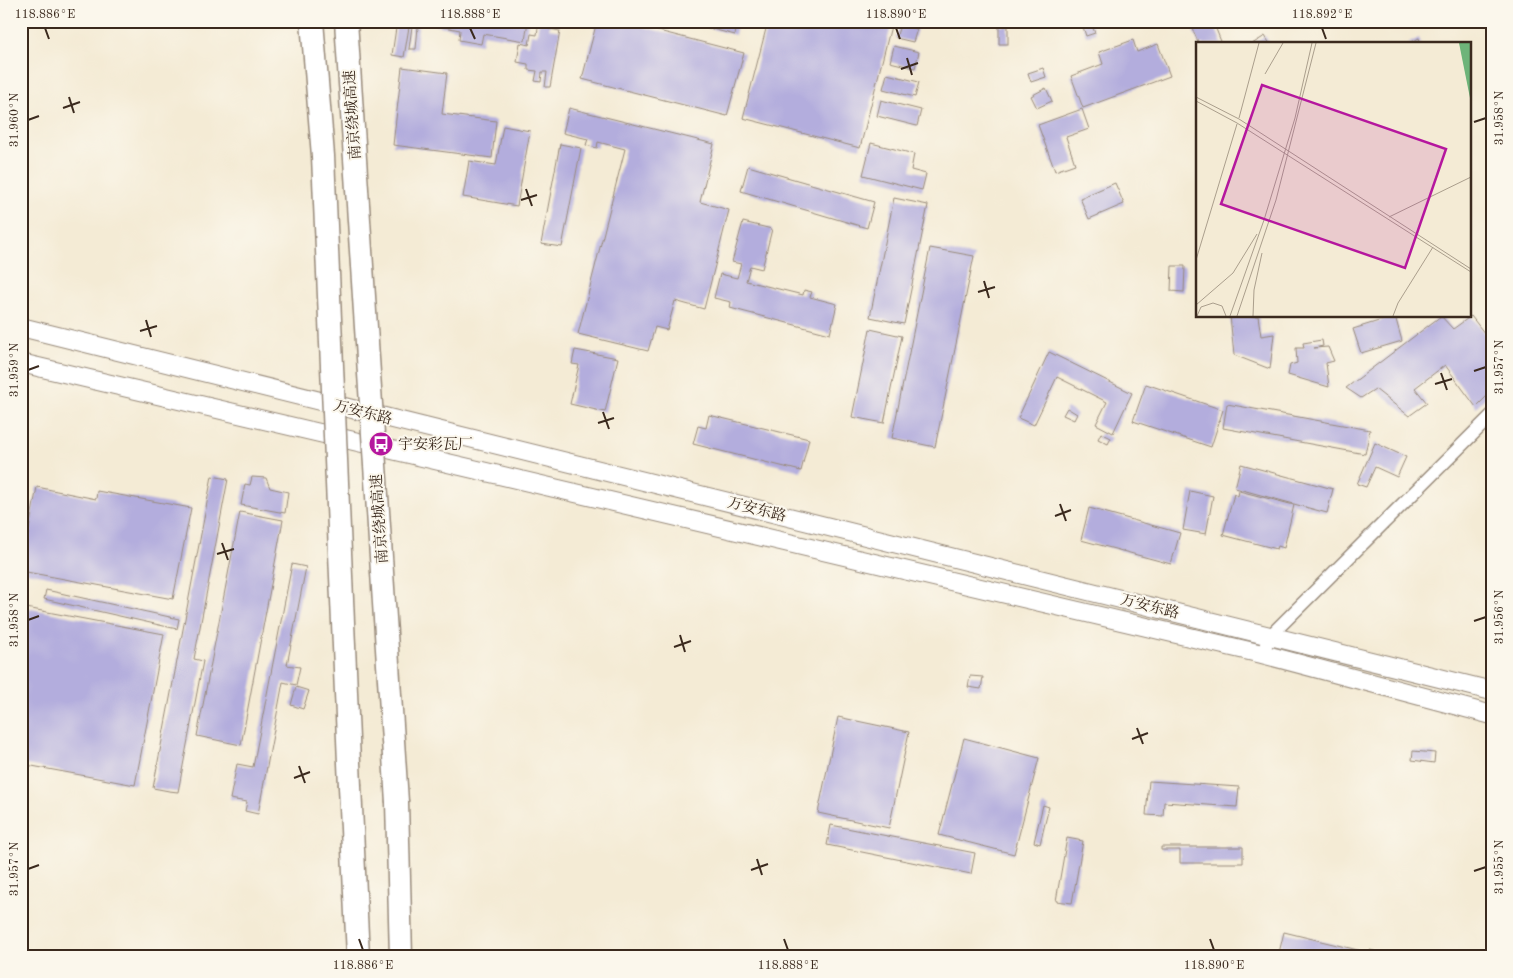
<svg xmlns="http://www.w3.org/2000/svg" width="1513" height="978" viewBox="0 0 1513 978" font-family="'Old Standard TT','Noto Serif SC',serif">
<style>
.building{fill:#b3addd}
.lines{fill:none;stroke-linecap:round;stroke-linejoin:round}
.minor-casing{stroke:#988a7a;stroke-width:15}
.secondary-casing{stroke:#988a7a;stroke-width:20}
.motorway-casing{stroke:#988a7a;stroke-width:25}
.minor{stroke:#fff;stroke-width:12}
.secondary{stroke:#fff;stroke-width:18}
.motorway{stroke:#fff;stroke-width:22}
.motorway-bridge-casing{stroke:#988a7a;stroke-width:25;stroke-linecap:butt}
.motorway-bridge{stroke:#fff;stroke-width:22}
.ticks{fill:none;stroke:#3b2a1e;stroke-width:2}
.labels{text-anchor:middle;stroke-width:4;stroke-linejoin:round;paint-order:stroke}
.street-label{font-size:15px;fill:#3b2a1e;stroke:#fbf7ec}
.poi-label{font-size:15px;fill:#3b2a1e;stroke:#fbf7ec;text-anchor:start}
.inset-road{fill:none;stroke:#aa9e8c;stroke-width:1}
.view{fill:#b5179e;fill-opacity:0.15;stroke:#b5179e;stroke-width:2.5}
.inset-edge{fill:none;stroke:#3b2a1e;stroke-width:2.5}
.neatline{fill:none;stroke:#3b2a1e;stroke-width:2}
.ticks-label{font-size:12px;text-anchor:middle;fill:#3b2a1e}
</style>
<rect width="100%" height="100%" fill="#fbf7ec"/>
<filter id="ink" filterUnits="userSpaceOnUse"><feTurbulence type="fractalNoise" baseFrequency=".02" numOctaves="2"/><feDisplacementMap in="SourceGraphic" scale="10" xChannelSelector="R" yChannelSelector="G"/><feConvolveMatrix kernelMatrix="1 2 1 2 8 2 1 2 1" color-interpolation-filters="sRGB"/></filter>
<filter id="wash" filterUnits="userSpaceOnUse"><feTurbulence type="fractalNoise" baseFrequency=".0096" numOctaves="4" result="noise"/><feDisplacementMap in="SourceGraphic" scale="20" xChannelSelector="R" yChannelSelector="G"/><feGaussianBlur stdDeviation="1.12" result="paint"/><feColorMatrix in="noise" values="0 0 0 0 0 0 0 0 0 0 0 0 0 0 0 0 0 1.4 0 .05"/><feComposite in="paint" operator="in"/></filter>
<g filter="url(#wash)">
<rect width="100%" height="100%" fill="#f4ebd5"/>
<g id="blocks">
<!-- building -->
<g class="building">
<polygon points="397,21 410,21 404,57 392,55"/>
<polygon points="413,21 528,21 525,41 483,34 481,44 459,40 460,30"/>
<polygon points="539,21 550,23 549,29 560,31 550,87 545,87 547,72 542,72 541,82 535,81 537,71 528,70 528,64 517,62 520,43 529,45 531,34 537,35"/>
<polygon points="597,21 620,21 744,53 727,116 582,79"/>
<polygon points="682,21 738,21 735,35"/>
<polygon points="768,21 872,21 891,26 860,148 743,118"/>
<polygon points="1090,21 1095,33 1086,36 1082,24"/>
<polygon points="1189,21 1235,21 1216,29 1222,44 1199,44"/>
<polygon points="900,25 917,29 913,42 896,38"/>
<polygon points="412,26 418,27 416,49 409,49"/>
<rect x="999" y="26" width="9" height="18"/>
<polygon points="1265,36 1270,44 1252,44"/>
<polygon points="1419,38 1421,44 1408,44"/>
<polygon points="1133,40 1137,52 1158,44 1170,76 1083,108 1071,76 1103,64 1099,52"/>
<polygon points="894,46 919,52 915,68 890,62"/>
<polygon points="402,67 447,73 442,114 496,121 492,158 393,145"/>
<polygon points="1043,68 1046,77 1031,82 1028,73"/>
<polygon points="887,74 919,82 915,97 883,89"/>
<polygon points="1046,88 1052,101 1037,108 1031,96"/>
<polygon points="881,100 921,110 917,126 877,116"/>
<polygon points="569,108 714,144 700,202 729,210 704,309 675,301 667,330 655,327 648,351 578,334 625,149 598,142 597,148 586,145 588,139 563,133"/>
<polygon points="1082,109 1089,129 1066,137 1075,164 1055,171 1038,125"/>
<polygon points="503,126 530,131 517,206 463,197 469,161 496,165"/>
<polygon points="871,143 914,154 911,170 926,174 922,190 863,175"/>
<polygon points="560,144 581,148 562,247 541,244"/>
<polygon points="748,166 874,202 867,228 741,191"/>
<polygon points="1115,183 1124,204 1089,219 1080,198"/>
<polygon points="894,198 928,205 904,324 870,317"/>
<polygon points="743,222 772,229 762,269 750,266 746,281 803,295 804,290 812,292 810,297 837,304 830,334 730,308 731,302 714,298 720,274 737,278 741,264 732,262"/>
<polygon points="930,248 974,256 935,447 892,438"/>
<polygon points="1172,266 1185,266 1184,292 1171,291"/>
<polygon points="1230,316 1258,316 1261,336 1274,334 1270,369 1234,355"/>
<polygon points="1395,316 1402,341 1361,353 1353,329"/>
<polygon points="1441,316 1453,329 1471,316 1492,343 1492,391 1476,407 1445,365 1415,388 1427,403 1409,416 1375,389 1361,398 1346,388"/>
<polygon points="870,329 902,336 884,423 852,417"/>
<polygon points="1322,340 1323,346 1314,348 1328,347 1334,361 1326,363 1329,387 1288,375 1290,365 1297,363 1296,348 1304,348 1303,343"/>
<polygon points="575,350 618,358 605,412 570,404 579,365 572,364"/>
<polygon points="1049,352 1132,393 1113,433 1096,424 1107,402 1057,377 1034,425 1018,418"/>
<polygon points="1146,384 1223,410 1211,447 1133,421"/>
<polygon points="1227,404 1370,430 1365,454 1223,428"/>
<polygon points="1067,408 1077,414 1074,420 1063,415"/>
<polygon points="709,415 809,439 801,471 693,444 698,426 706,428"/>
<polygon points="1101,433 1111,438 1108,444 1098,439"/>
<polygon points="1375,443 1406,457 1397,477 1375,467 1366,487 1357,484"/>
<polygon points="1241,464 1333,489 1327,513 1235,488"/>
<polygon points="212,476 228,479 194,659 203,661 178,792 169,791 153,788"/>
<polygon points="252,477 266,478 270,488 288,492 285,513 241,505 245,484 250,485"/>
<polygon points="37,487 96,499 97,491 191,508 173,599 21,571"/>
<polygon points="1190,491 1213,496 1206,534 1183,530"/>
<polygon points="1239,491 1294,505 1284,548 1278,546 1277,549 1223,535 1234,494 1238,496"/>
<polygon points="1089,508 1180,533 1171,564 1081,540"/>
<polygon points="240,512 283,520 241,745 197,736"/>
<polygon points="292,564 306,567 287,665 300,667 296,685 283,682 258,814 245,811 247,802 230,799 237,764 253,767"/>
<polygon points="46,590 179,619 177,629 44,599"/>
<polygon points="21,607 164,634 135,785 21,764"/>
<polygon points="970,676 983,677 981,689 968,687"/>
<polygon points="296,687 309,691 303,709 291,705"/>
<polygon points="838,717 909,732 889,828 818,813"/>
<polygon points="964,738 1039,758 1014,854 939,835"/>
<polygon points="1413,751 1435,753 1434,763 1412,760"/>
<polygon points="1149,781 1239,787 1237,807 1164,802 1163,816 1146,815"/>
<polygon points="1043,805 1049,807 1040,844 1034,842"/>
<polygon points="831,825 975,853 971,874 827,845"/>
<polygon points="1067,838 1083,841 1072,903 1056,901"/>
<polygon points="1161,847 1243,847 1243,863 1180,863 1180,850 1161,850"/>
<polygon points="1284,932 1370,953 1370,950 1381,953 1380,957 1278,957"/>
</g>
</g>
</g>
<g filter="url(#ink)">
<use href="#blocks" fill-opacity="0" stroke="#988a7a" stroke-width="1"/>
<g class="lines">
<defs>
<polyline id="minor" points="1262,654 1270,636 1492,415"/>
<g id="secondary">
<polyline points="21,327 1492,691"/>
<polyline points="21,363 1262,654 1492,715"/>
</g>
<g id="motorway">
<polyline points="350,786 358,957"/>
<polyline points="397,802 401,957"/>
</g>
</defs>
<!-- minor casing -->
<use href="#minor" class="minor-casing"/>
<!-- secondary casing -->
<use href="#secondary" class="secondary-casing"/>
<!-- motorway casing -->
<use href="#motorway" class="motorway-casing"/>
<!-- minor -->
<use href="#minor" class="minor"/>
<!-- secondary -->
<use href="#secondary" class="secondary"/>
<!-- motorway -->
<use href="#motorway" class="motorway"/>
<defs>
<g id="motorway-bridge">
<polyline points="312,21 323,156 350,786"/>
<polyline points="346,21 397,802"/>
</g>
</defs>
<!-- motorway-bridge casing -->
<use href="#motorway-bridge" class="motorway-bridge-casing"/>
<!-- motorway-bridge -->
<use href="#motorway-bridge" class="motorway-bridge"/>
</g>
</g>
<!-- ticks -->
<path class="ticks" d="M45,28l4,11M470,28l5,11M896,28l4,11M1322,28l4,11M907,58l5,17M901,69l17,-6M69,97l5,16M63,108l17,-6M28,120l11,-4M1474,122l12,-4M526,189l6,17M521,200l16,-5M984,281l5,17M978,292l17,-5M146,320l5,17M140,331l17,-5M28,370l11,-4M1474,371l12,-4M1441,373l6,17M1435,384l17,-5M603,412l6,17M598,423l16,-5M1060,504l6,17M1055,516l16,-6M222,543l6,17M217,554l17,-5M28,620l11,-4M1474,621l12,-4M680,635l5,17M674,647l17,-6M1137,728l6,16M1132,739l16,-6M299,766l6,17M294,778l16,-6M757,859l5,16M28,869l11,-4M751,870l17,-6M1474,871l12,-4M359,939l4,11M784,939l4,11M1210,939l4,11"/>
<!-- icons -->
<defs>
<symbol id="bus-disc" viewBox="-11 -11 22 22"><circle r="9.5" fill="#b5179e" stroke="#fbf7ec"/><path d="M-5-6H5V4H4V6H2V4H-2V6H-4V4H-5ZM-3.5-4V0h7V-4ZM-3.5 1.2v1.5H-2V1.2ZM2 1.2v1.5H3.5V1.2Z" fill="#fff"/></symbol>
</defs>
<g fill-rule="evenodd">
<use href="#bus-disc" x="367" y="430" width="28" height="28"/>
</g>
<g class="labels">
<!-- street labels -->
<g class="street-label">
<text transform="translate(352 115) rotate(-94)" y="5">南京绕城高速</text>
<text transform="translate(363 412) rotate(14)" y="5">万安东路</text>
<text transform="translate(757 509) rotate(14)" y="5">万安东路</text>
<text transform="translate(379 519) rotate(-94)" y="5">南京绕城高速</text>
<text transform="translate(1150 606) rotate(14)" y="5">万安东路</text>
</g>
<!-- poi labels -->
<g class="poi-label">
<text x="398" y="449">宇安彩瓦厂</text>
</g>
</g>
<!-- overview -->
<g transform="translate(1196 42)">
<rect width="275" height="275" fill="#f4ebd5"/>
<path d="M263,1h12v60z" fill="#6eb479"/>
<path class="inset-road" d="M69,32l18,-31M0,55l43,22 232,150M0,59l41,22 234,149M43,76l20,-75M193,175l82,-40M0,218l41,-136M0,263l37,-32 24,-39M1,274l4,-9 12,-4 9,3 4,10M34,274l34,-96 31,-102 17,-75M41,274l39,-116 40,-157M57,274l1,-26 8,-37M197,274l5,-13 35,-56"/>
<path class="view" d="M66,43l184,64 -41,119 -184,-64z"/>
<rect width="275" height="275" class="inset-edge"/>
</g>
<!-- margin -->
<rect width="1513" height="978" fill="none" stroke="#fbf7ec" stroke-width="55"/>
<rect x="28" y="28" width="1458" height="922" class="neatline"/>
<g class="ticks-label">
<text x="45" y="18">118.886°E</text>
<text x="470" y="18">118.888°E</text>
<text x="896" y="18">118.890°E</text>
<text x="1322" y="18">118.892°E</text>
<text transform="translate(1499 118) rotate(-90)" y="4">31.958°N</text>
<text transform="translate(14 120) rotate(-90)" y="4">31.960°N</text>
<text transform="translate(1499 367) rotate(-90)" y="4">31.957°N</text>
<text transform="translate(14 370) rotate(-90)" y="4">31.959°N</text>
<text transform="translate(1499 617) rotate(-90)" y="4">31.956°N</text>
<text transform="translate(14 620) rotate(-90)" y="4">31.958°N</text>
<text transform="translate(1499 867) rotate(-90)" y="4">31.955°N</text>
<text transform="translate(14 869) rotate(-90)" y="4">31.957°N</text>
<text x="363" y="969">118.886°E</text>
<text x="788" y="969">118.888°E</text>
<text x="1214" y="969">118.890°E</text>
</g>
</svg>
